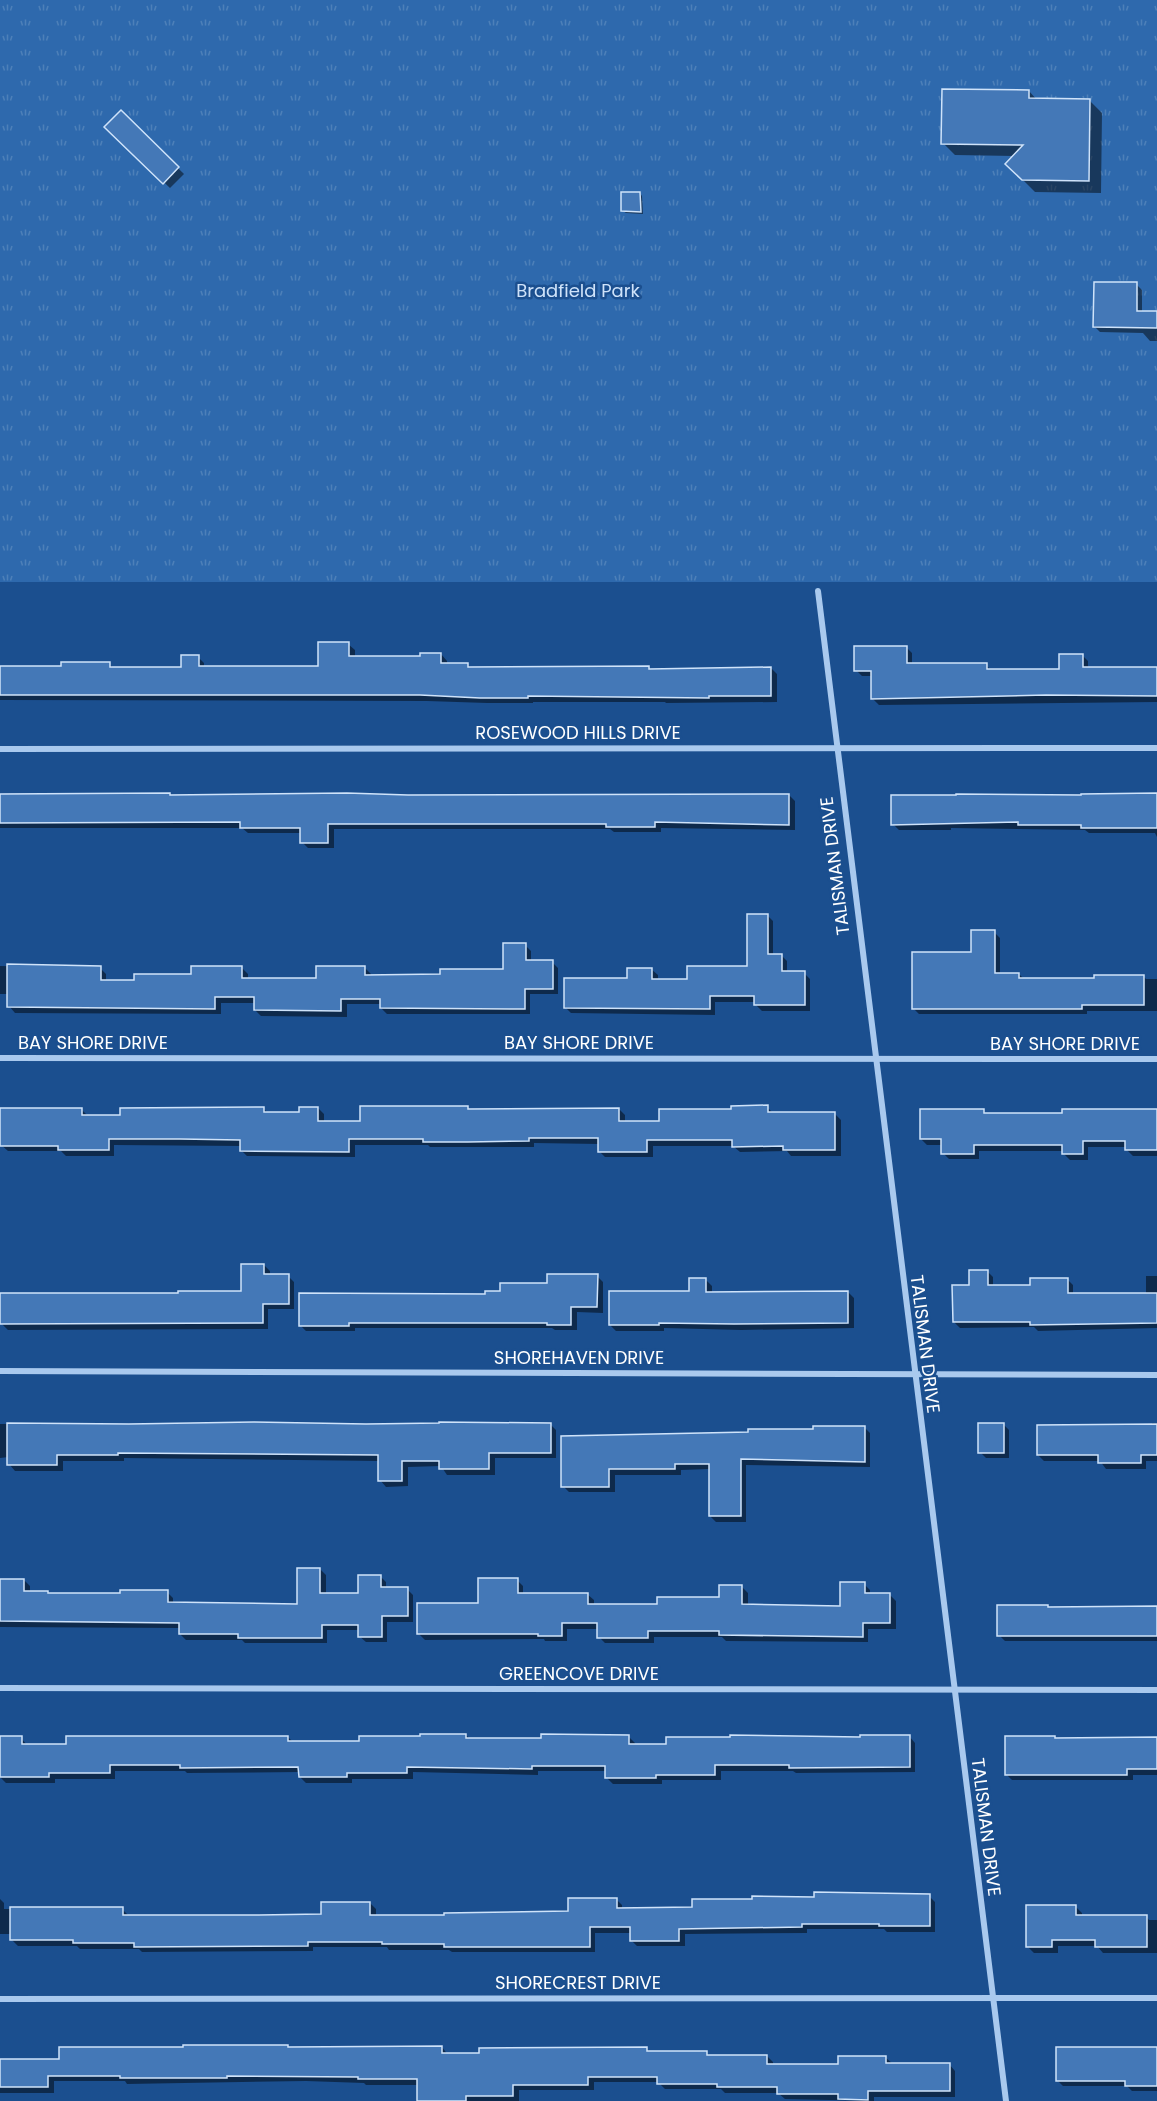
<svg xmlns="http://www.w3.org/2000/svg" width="1157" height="2101" viewBox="0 0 1157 2101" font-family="Poppins,sans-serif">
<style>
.park{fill:url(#park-tufts)}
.shadow{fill:#0007}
.building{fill:#4478b7;stroke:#cfe3fa;stroke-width:1.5}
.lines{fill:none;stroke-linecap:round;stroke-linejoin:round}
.minor{stroke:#a9c9ee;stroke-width:6}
.labels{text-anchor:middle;stroke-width:5;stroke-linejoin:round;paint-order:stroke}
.park-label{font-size:18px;fill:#cfe3fa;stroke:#1b4f8f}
.street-label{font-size:18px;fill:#fff;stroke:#1b4f8f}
</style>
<defs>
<pattern id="park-tufts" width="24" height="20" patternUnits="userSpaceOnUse" patternTransform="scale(1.5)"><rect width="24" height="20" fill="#2e69ad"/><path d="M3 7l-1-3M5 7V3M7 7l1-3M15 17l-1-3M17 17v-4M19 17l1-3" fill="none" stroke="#4d80b9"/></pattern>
</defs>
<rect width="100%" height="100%" fill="#1b4f8f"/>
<!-- park -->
<rect class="park" x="0" y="0" width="1157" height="582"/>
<!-- shadow -->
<g class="shadow">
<polygon points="1029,91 1037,100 1090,101 1102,113 1101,193 1035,192 1007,164 1015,156 955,155 943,143"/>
<polygon points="121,112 184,174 170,188 106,127"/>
<polygon points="640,193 642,196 643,214 626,213 623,211"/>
<polygon points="1136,284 1142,290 1142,313 1157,312 1157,341 1150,341 1143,333 1100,332 1094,326"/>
<polygon points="348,644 355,650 355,658 421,658 441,654 447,661 447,664 467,664 471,668 648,668 651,670 771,668 777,674 777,702 666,703 665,702 533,702 533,703 487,703 427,701 0,700 0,668 62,668 109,664 115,669 182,669 198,657 204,663 204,668 320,668"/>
<polygon points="906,647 912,653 912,665 986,665 992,671 1060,671 1082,655 1088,661 1088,668 1157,669 1157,702 879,705 873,699 873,676 862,676 856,670"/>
<polygon points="1157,794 1157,837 1155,833 1089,833 1085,830 951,828 951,830 899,830 893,824 1008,797"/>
<polygon points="0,795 480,797 789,795 795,801 795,830 661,828 661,832 614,832 610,829 334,829 334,848 308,848 302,842 302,833 248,833 242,828 0,828"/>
<polygon points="767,915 773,921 773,955 781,955 787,961 787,973 804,973 810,979 810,1011 762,1011 756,1005 756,1002 715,1002 715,1015 571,1013 565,1007 651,969 658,975 658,981 688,981 748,968"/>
<polygon points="994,932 1000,938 1000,974 1019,974 1024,979 1096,979 1144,977 1146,979 1157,979 1157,1011 1087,1011 1087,1014 919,1014 913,1008"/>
<polygon points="525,945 531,951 531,962 552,962 558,968 558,994 530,994 530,1014 387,1014 381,1008 381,1004 347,1004 347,1017 261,1016 255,1010 255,1003 221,1003 221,1014 15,1013 9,1006 9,994 0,994 0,966 100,968 106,974 106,981 135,981 193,976 242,968 248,974 248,980 318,980 365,968 371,974 371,976 442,976 504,971"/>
<polygon points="467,1107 471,1111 619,1109 625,1115 625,1122 660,1122 767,1107 773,1113 835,1114 841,1120 841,1156 791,1156 787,1151 740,1152 733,1146 653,1146 653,1157 605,1157 599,1151 599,1144 534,1143 534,1147 430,1147 428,1145 355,1145 355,1157 247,1156 241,1150 241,1146 114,1145 114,1156 66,1156 61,1151 8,1151 0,1144 0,1109 81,1109 87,1115 121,1116 263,1108 268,1113 300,1113 318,1108 324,1114 324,1122 362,1122"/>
<polygon points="1157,1110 1157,1156 1133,1156 1127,1150 1127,1147 1088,1147 1088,1160 1070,1160 1064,1154 1064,1151 979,1151 979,1159 949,1159 943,1153 943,1145 927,1145 921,1139 984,1111 987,1115 1064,1115"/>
<polygon points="264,1265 270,1271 270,1276 288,1276 294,1282 294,1309 268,1309 268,1329 8,1330 2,1324 243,1293"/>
<polygon points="987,1271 993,1277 993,1287 1032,1287 1067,1279 1073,1285 1073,1295 1146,1295 1146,1276 1157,1276 1157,1328 1038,1331 1034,1327 960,1328 954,1322 970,1286"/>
<polygon points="597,1276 603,1282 603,1313 577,1312 577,1330 555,1330 552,1328 355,1328 355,1331 306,1331 300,1325"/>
<polygon points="706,1280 712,1286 712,1294 848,1292 854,1298 854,1328 741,1330 664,1328 664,1331 616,1331 610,1325 690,1293"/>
<polygon points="1152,1423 1157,1423 1157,1461 1146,1461 1146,1469 1106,1469 1100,1461 1044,1461 1038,1455 1152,1426"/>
<polygon points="0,1424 550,1424 556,1430 556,1458 495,1458 495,1475 447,1475 441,1466 408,1467 408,1486 386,1487 380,1480 380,1461 124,1458 124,1461 63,1461 63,1471 15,1471 9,1464 9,1457 0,1458"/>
<polygon points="1003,1424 1009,1430 1009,1458 986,1458 980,1452"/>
<polygon points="864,1427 870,1433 870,1467 746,1465 746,1522 716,1522 710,1516 710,1469 681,1470 681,1475 615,1475 615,1492 569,1492 563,1486 563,1438 815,1431"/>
<polygon points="320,1569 326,1575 326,1594 359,1594 380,1576 386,1582 386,1589 407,1589 413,1595 413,1622 387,1622 387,1642 366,1642 359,1636 359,1630 327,1630 327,1643 245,1643 242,1640 186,1640 180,1634 180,1628 0,1627 0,1587 24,1580 30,1586 30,1592 48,1592 50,1595 121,1595 167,1592 173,1598 173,1604 299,1605"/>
<polygon points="517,1580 523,1586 523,1594 587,1594 594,1600 594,1605 658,1605 720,1598 742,1587 748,1593 748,1605 842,1607 864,1584 870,1590 870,1595 890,1595 896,1601 896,1629 868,1629 868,1642 726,1641 722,1637 654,1637 654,1643 605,1643 599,1637 599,1629 567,1629 567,1641 545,1641 544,1639 425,1640 419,1634 480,1605"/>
<polygon points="1048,1606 1050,1609 1157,1608 1157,1641 1005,1641 999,1635"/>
<polygon points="466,1735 470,1739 628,1736 635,1743 635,1745 909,1736 915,1743 915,1772 796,1773 793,1771 721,1771 721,1780 662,1780 662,1784 613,1784 607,1778 607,1771 538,1771 538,1775 413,1772 413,1779 352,1779 352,1783 306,1783 300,1777 300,1772 187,1773 185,1771 115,1771 115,1779 55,1779 55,1783 6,1783 0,1777 0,1738 21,1738 27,1745 68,1745 288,1737 293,1742 360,1742"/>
<polygon points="1157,1740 1157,1775 1133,1775 1133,1780 1012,1780 1006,1774"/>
<polygon points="929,1896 935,1902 935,1932 887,1932 884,1929 807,1929 807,1933 685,1934 685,1946 637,1946 631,1940 631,1933 595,1933 595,1952 452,1952 449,1950 389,1950 387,1947 313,1947 313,1951 142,1952 139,1949 80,1949 77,1946 18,1946 12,1940 12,1934 0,1934 0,1899 4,1903 4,1909 122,1909 128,1915 322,1916 370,1903 376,1909 376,1917 569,1913 616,1899 622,1905 622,1909 693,1909"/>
<polygon points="1075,1906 1082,1913 1082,1916 1146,1916 1149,1920 1157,1920 1157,1953 1103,1953 1097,1946 1058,1946 1058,1953 1034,1953 1028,1947"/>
<polygon points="288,2046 290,2049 442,2047 448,2055 647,2049 651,2053 707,2053 710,2056 767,2056 773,2062 773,2065 840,2065 886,2058 893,2064 949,2064 955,2071 955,2097 874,2097 874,2101 785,2099 778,2093 725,2093 721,2089 665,2089 658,2082 594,2082 594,2090 519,2090 519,2101 419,2101 419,2085 366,2085 364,2083 306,2081 127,2084 125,2081 54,2081 54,2093 0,2093 0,2060 60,2060"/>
<polygon points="1157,2048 1157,2091 1132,2091 1127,2086 1063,2086 1057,2080"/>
</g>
<!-- building -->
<g class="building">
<polygon points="942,89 1029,90 1029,98 1090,99 1089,181 1022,180 1005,164 1023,145 941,144"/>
<polygon points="121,110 179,167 163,184 104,127"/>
<polygon points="621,192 640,192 641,212 621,211"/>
<polygon points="1094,282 1137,282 1137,311 1157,311 1157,328 1093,327"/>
<polygon points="318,642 349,642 349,656 420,656 420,653 441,653 441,663 468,663 468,667 649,666 649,669 771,667 771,696 709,696 709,698 528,696 528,698 480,698 420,695 0,695 0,666 61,666 61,662 110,662 110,667 181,667 181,655 199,655 199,666 318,666"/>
<polygon points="854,646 907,646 907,663 987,663 987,669 1059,669 1059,654 1083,654 1083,667 1157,667 1157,696 1046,695 871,699 871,671 854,671"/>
<polygon points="170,793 170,795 347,793 408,795 789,794 789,825 655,822 655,827 606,827 606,824 328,824 328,843 300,843 300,828 240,828 240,822 0,823 0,794"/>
<polygon points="1157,793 1157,828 1081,828 1081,825 1018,825 1018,822 891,825 891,795 956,795 956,794 1081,795 1081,794"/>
<polygon points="747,914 768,914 768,954 782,954 782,971 805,971 805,1005 754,1005 754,996 710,996 710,1009 564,1008 564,978 627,978 627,968 652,968 652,979 687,979 687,966 747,966"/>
<polygon points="971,930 995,930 995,973 1019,973 1019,978 1094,978 1094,975 1144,975 1144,1005 1082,1005 1082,1009 912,1009 912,952 971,952"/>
<polygon points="503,943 526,943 526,960 553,960 553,989 525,989 525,1009 380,1008 380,999 341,999 341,1011 254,1010 254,997 215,997 215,1009 7,1007 7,964 101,966 101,980 134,980 134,974 191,974 191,966 242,966 242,978 316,978 316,966 365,966 365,975 440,974 440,969 503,969"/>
<polygon points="768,1105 768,1112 835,1112 835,1150 783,1150 783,1146 732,1147 732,1140 647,1140 647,1152 598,1152 598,1138 529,1138 529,1141 468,1142 423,1142 423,1139 349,1139 349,1152 240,1151 240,1140 180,1139 109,1139 109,1150 58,1150 58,1146 0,1146 0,1108 82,1108 82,1115 120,1115 120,1108 264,1107 264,1112 299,1112 299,1107 318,1107 318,1121 360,1121 360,1106 468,1106 468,1109 619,1108 619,1121 659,1121 659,1109 731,1109 731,1106"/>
<polygon points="920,1109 984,1109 984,1113 1062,1113 1062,1109 1157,1109 1157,1150 1125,1150 1125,1141 1083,1141 1083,1154 1062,1154 1062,1145 974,1145 974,1154 941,1154 941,1139 920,1139"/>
<polygon points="241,1264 264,1264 264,1274 289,1274 289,1304 263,1304 263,1323 0,1324 0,1293 178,1293 178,1291 241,1291"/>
<polygon points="969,1270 988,1270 988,1285 1030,1285 1030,1278 1068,1278 1068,1293 1157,1293 1157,1323 1030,1325 1030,1322 953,1322 952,1285 969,1285"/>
<polygon points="547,1274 598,1274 597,1307 571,1307 571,1325 547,1325 547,1323 349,1323 349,1326 299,1326 299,1293 485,1294 485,1291 500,1291 500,1283 547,1283"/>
<polygon points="689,1278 706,1278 706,1292 848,1291 848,1323 734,1324 659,1323 659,1325 609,1325 609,1291 689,1291"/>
<polygon points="254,1422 366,1424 439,1423 439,1422 551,1423 551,1453 489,1453 489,1469 439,1469 439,1461 402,1461 402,1481 378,1481 378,1455 118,1453 118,1455 57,1455 57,1465 7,1465 7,1423 129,1424"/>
<rect x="978" y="1423" width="26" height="30"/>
<polygon points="1157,1424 1157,1455 1141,1455 1141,1463 1098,1463 1098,1455 1037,1455 1037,1425"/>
<polygon points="813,1426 865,1426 865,1462 741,1459 741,1516 709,1516 709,1464 675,1464 675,1469 609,1469 609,1487 561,1487 561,1436 748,1432 748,1429 813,1429"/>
<polygon points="297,1568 320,1568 320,1593 358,1593 358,1575 381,1575 381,1587 408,1587 408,1616 382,1616 382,1637 358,1637 358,1625 322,1625 322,1638 238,1638 238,1634 179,1634 179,1623 0,1621 0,1579 24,1579 24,1591 48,1591 48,1593 120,1593 120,1590 168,1590 168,1602 297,1604"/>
<polygon points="478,1578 518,1578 518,1593 588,1593 588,1604 657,1604 657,1597 719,1597 719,1585 742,1585 742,1604 840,1606 840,1582 865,1582 865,1593 890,1593 890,1623 863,1623 863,1637 719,1635 719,1631 648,1631 648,1638 597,1638 597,1623 562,1623 562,1636 538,1636 538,1634 417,1634 417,1603 478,1603"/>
<polygon points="997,1605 1048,1605 1048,1607 1157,1606 1157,1636 997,1636"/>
<polygon points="420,1734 466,1734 466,1738 541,1738 541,1734 629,1735 629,1744 666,1744 666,1737 730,1737 730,1735 860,1737 860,1735 910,1735 910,1767 789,1768 789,1765 715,1765 715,1775 656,1775 656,1778 605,1778 605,1766 532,1766 532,1769 407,1767 407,1773 347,1773 347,1777 299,1777 298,1767 180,1768 180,1765 110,1765 110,1773 49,1773 49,1777 0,1777 0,1736 22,1736 22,1744 66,1744 66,1736 288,1736 288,1741 359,1741 359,1736 420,1736"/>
<polygon points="1005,1736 1055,1736 1055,1738 1157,1737 1157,1769 1127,1769 1127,1775 1005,1775"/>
<polygon points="814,1892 930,1894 930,1926 879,1926 879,1924 802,1924 802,1927 679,1929 679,1941 630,1941 630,1927 590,1927 590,1947 444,1947 444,1944 382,1944 382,1942 308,1942 308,1946 134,1947 134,1943 73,1943 73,1940 10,1940 10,1907 123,1907 123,1915 259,1915 321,1914 321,1902 370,1902 370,1915 444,1915 444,1913 568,1911 568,1898 617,1898 617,1908 692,1907 692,1899 752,1899 752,1896 814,1897"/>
<polygon points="1026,1905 1076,1905 1076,1915 1147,1915 1147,1947 1095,1947 1095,1940 1052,1940 1052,1947 1026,1947"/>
<polygon points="183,2045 288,2045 288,2047 442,2046 442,2053 479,2053 479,2048 647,2047 647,2051 707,2051 707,2055 767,2055 767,2064 838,2064 838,2056 886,2056 886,2063 950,2063 950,2091 868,2091 868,2100 838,2099 838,2094 777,2094 777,2087 717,2087 717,2084 657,2084 657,2077 588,2077 588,2085 513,2085 513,2096 466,2096 466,2101 417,2101 417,2079 358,2079 358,2077 227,2076 227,2078 120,2078 120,2076 48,2076 48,2087 0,2087 0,2059 59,2059 59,2047 183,2047"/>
<polygon points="1056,2047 1157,2047 1157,2086 1125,2086 1125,2081 1056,2081"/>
</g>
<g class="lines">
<!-- minor -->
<g class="minor">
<path d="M818,591c59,504 124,1007 188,1510"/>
<polyline points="0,749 1157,748"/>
<polyline points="0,1058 1157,1059"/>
<polyline points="0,1371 1157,1375"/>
<polyline points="0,1688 1157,1690"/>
<polyline points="0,1999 1157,1998"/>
</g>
</g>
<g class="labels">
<!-- park labels -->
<g class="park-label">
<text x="578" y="297">Bradfield Park</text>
</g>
<!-- street labels -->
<g class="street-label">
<text x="578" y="739">ROSEWOOD HILLS DRIVE</text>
<text transform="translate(835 866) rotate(-97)" y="6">TALISMAN DRIVE</text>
<text x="93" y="1049">BAY SHORE DRIVE</text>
<text x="579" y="1049">BAY SHORE DRIVE</text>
<text x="1065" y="1050">BAY SHORE DRIVE</text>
<text transform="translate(925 1344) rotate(83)" y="6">TALISMAN DRIVE</text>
<text x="579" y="1364">SHOREHAVEN DRIVE</text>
<text x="579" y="1680">GREENCOVE DRIVE</text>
<text transform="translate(986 1827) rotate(83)" y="6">TALISMAN DRIVE</text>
<text x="578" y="1989">SHORECREST DRIVE</text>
</g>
</g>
</svg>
